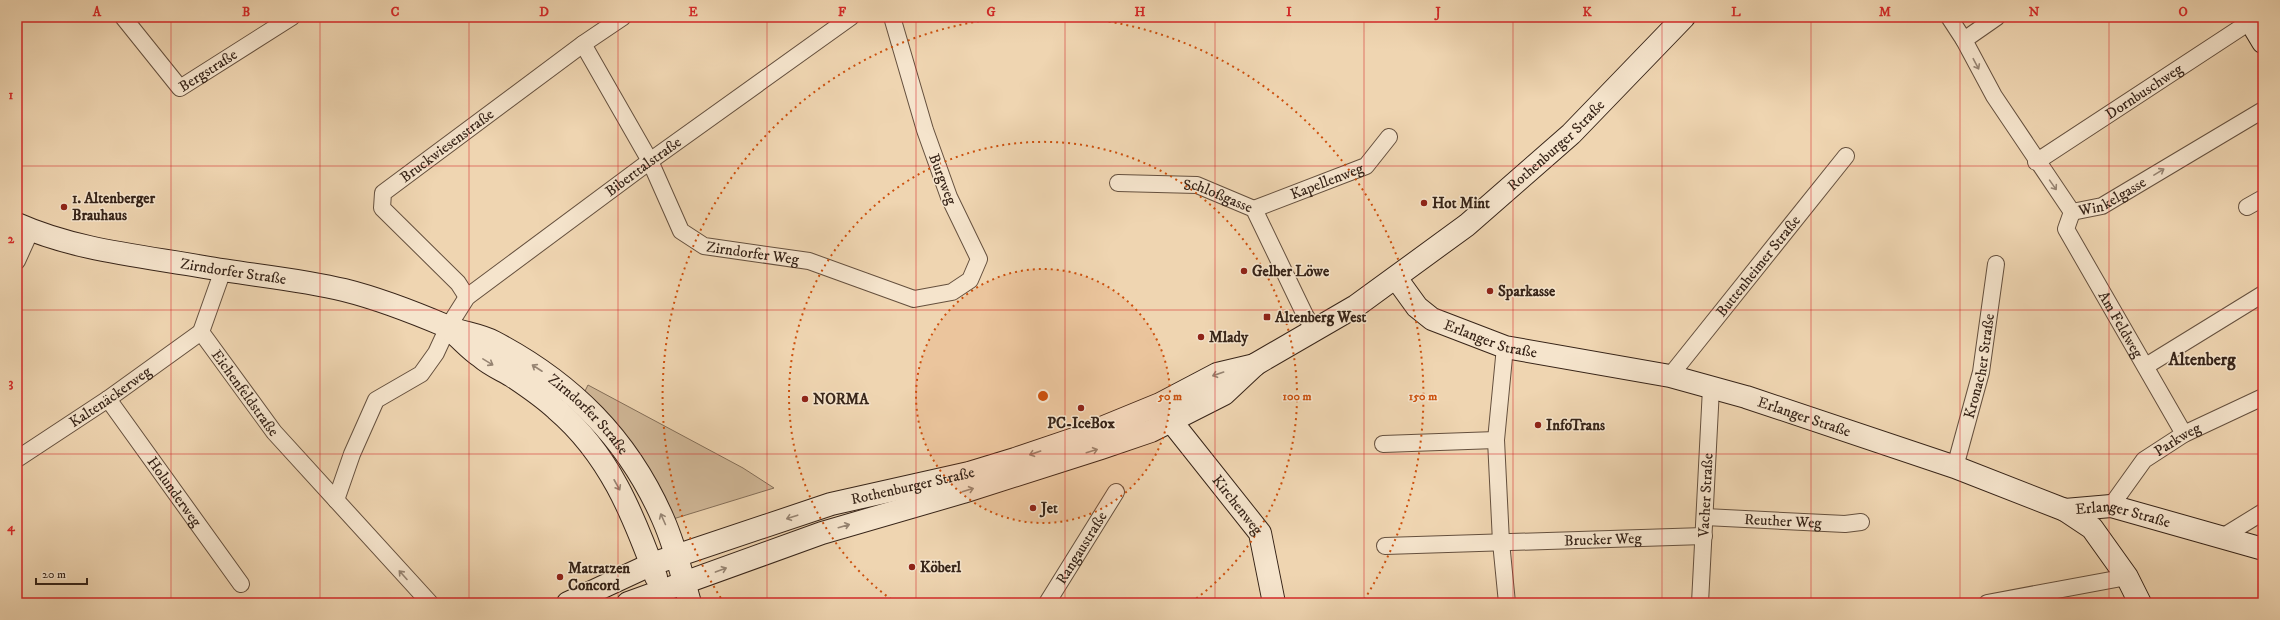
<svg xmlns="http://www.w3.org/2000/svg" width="2280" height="620" viewBox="0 0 2280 620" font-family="'IM FELL DW Pica',serif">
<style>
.green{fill:#d0b797;stroke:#846e58}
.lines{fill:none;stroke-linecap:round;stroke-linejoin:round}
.street-casing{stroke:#65503e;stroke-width:18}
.secondary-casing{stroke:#372418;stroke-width:24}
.street{stroke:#f5e4cc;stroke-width:16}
.secondary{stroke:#f5e4cc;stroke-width:22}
.oneway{stroke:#968472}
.grid{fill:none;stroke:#d62828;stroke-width:1;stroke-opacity:0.55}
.ring{fill:none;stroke:#cd510e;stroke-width:2;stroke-dasharray:2 4}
.poi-dot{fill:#8f2418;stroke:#f5e4cc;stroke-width:1.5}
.labels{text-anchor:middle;stroke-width:3;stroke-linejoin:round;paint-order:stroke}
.street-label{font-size:15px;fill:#372418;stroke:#f5e4cc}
.poi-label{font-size:15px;font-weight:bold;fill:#372418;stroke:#f5e4cc;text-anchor:start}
.quarter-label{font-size:17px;font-weight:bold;fill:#372418;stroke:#f5e4cc}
.centre{fill:#cd510e;stroke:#f5e4cc;stroke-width:2}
.ring-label{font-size:12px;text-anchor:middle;font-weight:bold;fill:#cd510e;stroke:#f5e4cc;stroke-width:3;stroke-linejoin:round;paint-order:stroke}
.neatline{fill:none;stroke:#d62828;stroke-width:1.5}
.grid-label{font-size:13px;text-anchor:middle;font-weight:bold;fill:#d62828}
</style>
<rect width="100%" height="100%" fill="#efd5b1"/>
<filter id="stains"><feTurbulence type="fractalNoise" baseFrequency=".005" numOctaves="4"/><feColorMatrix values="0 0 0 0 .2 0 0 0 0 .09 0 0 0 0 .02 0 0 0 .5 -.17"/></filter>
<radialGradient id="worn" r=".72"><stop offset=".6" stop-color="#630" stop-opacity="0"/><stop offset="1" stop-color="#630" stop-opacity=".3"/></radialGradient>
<!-- green -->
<polygon class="green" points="588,385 743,468 774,488 673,519 584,393"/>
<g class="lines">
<defs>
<g id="street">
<path id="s1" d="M123,17l57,71 112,-71"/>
<polyline points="1949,17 1964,40"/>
<path id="s2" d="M1997,17l-33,23 30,56 78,116 30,-6 161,-96"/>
<path id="s3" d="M583,44l67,117 31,70 23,15 105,15 105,38 38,-7 18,-12 9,-21 -30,-62 -24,-67 -33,-113"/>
<path id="s4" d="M2036,162l215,-141"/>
<path id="s5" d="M1118,183l79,2 57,24 51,106 9,15"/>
<polyline points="2247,207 2263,198"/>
<path id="s6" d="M1254,209l112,-43 23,-29"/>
<path id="s7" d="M2072,212l-6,17 118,205"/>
<polyline points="17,261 31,230"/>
<path id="s8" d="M223,270l-22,62 73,100 156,171"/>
<path id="s9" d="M467,297l-9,-14 -76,-75 1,-15 200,-149 40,-27"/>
<polyline points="1505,347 1496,440 1501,542 1507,603"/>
<polyline points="2146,366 2263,294"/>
<path id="s10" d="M1670,376l176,-220"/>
<path id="s11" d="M108,399l133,185"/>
<polyline points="1383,444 1496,440"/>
<path id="s12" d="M17,459l91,-60 93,-67"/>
<path id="s13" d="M1955,467l26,-95 15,-108"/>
<path id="s14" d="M336,500l16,-46 24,-54 45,-26 15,-21 12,-26 19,-30 183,-136 201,-144"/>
<path id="s15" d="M2111,506l33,-46 40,-26 79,-37"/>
<path id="s16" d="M1705,517l140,7 16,-2"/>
<polyline points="2224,536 2263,512"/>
<path id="s17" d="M1385,546l319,-10"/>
<path id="s18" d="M1047,603l69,-111"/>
<path id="s19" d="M1700,603l11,-215"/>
<polyline points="1987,603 2127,577"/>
</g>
<g id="secondary">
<polyline points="2248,17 2263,42"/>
<path id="s20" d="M17,224c58,26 124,32 187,43 46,8 95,12 140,23 36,9 69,22 102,36 15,7 33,8 48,16 78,41 134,97 169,177 12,27 19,56 27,84"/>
<path id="s21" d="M1396,278l21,29 15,12 73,28 165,29 76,21 209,70 110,43 46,-4 152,43"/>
<path d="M451,331c10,8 19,19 30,26 9,8 21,13 31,19 15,10 31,21 44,33 53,45 77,105 100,168"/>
<path id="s22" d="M1171,421l89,112 14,70"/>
<polyline points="2065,510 2092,528 2127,577 2140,603"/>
<path id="s23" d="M568,603l84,-39 179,-60 138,-31 46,-14 62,-21 83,-34 57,-30 38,-9"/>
<path id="s24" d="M628,603l194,-70 141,-41 138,-44 50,-17 73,-37 32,-30 100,-58 111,-81 104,-91 113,-117"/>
</g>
</defs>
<!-- street casing -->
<use href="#street" class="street-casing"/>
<!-- secondary casing -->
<use href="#secondary" class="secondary-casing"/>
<!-- street -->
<use href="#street" class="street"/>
<!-- secondary -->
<use href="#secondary" class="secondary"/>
</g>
<!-- one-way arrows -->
<defs><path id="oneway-shaft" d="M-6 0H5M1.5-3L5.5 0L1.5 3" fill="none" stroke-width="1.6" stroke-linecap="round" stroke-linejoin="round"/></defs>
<g class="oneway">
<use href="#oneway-shaft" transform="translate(1976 64) rotate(62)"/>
<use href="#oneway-shaft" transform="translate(2159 172) rotate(-31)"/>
<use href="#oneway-shaft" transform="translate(2053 185) rotate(55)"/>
<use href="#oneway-shaft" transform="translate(488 362) rotate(31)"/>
<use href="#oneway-shaft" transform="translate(537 368) rotate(-147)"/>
<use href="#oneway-shaft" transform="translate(1218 374) rotate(161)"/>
<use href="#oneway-shaft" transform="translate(1092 451) rotate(-17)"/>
<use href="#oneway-shaft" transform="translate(1035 453) rotate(161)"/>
<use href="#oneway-shaft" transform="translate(617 485) rotate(61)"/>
<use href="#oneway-shaft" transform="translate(968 490) rotate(-17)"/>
<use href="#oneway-shaft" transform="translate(792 517) rotate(162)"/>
<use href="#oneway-shaft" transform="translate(663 519) rotate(-114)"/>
<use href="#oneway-shaft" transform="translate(844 526) rotate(-16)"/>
<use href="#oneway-shaft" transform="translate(721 570) rotate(-20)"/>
<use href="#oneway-shaft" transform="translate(403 575) rotate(-132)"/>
</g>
<!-- grid -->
<path class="grid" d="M171,17v586M320,17v586M469,17v586M618,17v586M767,17v586M916,17v586M1065,17v586M1215,17v586M1364,17v586M1513,17v586M1662,17v586M1811,17v586M1960,17v586M2109,17v586M17,166h2246M17,310h2246M17,454h2246"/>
<!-- distance rings -->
<circle cx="1043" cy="396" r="127" fill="#cd510e" fill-opacity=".12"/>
<g class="ring">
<circle cx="1043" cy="396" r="127"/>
<path d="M896 603A254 254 0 1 1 1190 603"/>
<path d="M724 603A380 380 0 0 1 1013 17M1073 17A380 380 0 0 1 1362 603"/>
</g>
<!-- markers -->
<g class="poi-dot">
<circle cx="1424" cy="203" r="4"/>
<circle cx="64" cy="207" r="4"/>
<circle cx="1244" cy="271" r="4"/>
<circle cx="1490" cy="291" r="4"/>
<rect x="1263" y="313" width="8" height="8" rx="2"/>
<circle cx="1201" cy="337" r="4"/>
<circle cx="805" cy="399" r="4"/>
<circle cx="1081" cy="408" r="4"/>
<circle cx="1538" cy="425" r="4"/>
<circle cx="1033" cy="508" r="4"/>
<circle cx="912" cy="567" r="4"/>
<circle cx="560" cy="577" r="4"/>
</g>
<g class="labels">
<!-- street labels -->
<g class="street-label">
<text dy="5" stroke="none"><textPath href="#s1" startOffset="124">Bergstraße</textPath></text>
<text dy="5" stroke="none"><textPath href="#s4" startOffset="129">Dornbuschweg</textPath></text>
<text dy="5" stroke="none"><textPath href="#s24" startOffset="1049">Rothenburger Straße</textPath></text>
<text dy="5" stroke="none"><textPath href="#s9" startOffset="218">Bruckwiesenstraße</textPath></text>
<text dy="5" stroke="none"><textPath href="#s14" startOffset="469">Biberttalstraße</textPath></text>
<text transform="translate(943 179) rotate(69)" y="5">Burgweg</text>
<text dy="5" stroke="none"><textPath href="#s6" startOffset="78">Kapellenweg</textPath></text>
<text dy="5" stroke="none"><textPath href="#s2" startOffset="287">Winkelgasse</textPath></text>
<text dy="5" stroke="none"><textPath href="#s5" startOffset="102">Schloßgasse</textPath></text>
<text dy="5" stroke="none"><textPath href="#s3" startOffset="288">Zirndorfer Weg</textPath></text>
<text dy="5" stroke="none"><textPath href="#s10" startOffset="141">Buttenheimer Straße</textPath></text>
<text dy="5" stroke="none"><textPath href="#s20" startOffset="222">Zirndorfer Straße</textPath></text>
<text dy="5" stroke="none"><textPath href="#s7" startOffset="128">Am Feldweg</textPath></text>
<text dy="5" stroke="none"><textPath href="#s21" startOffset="117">Erlanger Straße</textPath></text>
<text dy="5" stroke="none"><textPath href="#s13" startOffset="104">Kronacher Straße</textPath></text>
<text dy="5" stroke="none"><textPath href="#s8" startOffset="141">Eichenfeldstraße</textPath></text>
<text dy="5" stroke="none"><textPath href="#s12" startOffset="112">Kaltenäckerweg</textPath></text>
<text dy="5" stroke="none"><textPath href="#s20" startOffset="613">Zirndorfer Straße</textPath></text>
<text dy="5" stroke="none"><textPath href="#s21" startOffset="441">Erlanger Straße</textPath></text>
<text dy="5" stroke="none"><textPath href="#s15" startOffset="96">Parkweg</textPath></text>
<text dy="5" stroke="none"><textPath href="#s23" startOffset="365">Rothenburger Straße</textPath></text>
<text dy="5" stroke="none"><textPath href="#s11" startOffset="114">Holunderweg</textPath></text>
<text dy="5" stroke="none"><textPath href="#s19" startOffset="108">Vacher Straße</textPath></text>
<text dy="5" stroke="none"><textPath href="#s22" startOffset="107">Kirchenweg</textPath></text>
<text dy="5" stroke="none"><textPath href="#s21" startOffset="777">Erlanger Straße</textPath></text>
<text dy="5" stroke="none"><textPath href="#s16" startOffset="78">Reuther Weg</textPath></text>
<text dy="5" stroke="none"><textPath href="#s17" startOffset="218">Brucker Weg</textPath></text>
<text dy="5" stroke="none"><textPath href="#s18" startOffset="65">Rangaustraße</textPath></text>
</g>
<!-- poi labels -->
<g class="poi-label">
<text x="72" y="203">1. Altenberger<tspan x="72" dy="17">Brauhaus</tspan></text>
<text x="1432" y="208">Hot Mint</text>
<text x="1252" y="276">Gelber Löwe</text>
<text x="1498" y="296">Sparkasse</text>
<text x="1275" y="322">Altenberg West</text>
<text x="1209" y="342">Mlady</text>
<text x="813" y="404">NORMA</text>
<text x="1081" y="428" text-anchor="middle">PC-IceBox</text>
<text x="1546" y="430">InfoTrans</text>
<text x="1041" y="513">Jet</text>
<text x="920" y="572">Köberl</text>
<text x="568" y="573">Matratzen<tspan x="568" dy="17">Concord</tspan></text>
</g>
<!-- quarter labels -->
<g class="quarter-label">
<text x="2202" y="365">Altenberg</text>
</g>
</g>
<circle cx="1043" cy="396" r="6" class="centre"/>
<g class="ring-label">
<text x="1170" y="400">50 m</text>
<text x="1297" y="400">100 m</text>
<text x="1423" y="400">150 m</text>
</g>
<!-- margin -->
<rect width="2280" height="620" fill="none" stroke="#efd5b1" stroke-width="44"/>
<!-- scale -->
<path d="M36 578v6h51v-6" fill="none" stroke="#372418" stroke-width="2"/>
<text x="42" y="578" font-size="12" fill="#372418" stroke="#f5e4cc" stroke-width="3" paint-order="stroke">20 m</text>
<rect x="22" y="22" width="2236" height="576" class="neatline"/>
<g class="grid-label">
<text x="97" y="16">A</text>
<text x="246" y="16">B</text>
<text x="395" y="16">C</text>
<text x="544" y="16">D</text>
<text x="693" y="16">E</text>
<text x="842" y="16">F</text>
<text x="991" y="16">G</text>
<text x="1140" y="16">H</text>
<text x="1289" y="16">I</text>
<text x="1438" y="16">J</text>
<text x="1587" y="16">K</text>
<text x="1736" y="16">L</text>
<text x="1885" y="16">M</text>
<text x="2034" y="16">N</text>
<text x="2183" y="16">O</text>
<text x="11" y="99">1</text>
<text x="11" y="243">2</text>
<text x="11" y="387">3</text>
<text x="11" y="531">4</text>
</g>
<rect width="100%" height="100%" filter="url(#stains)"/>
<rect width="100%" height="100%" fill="url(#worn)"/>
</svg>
